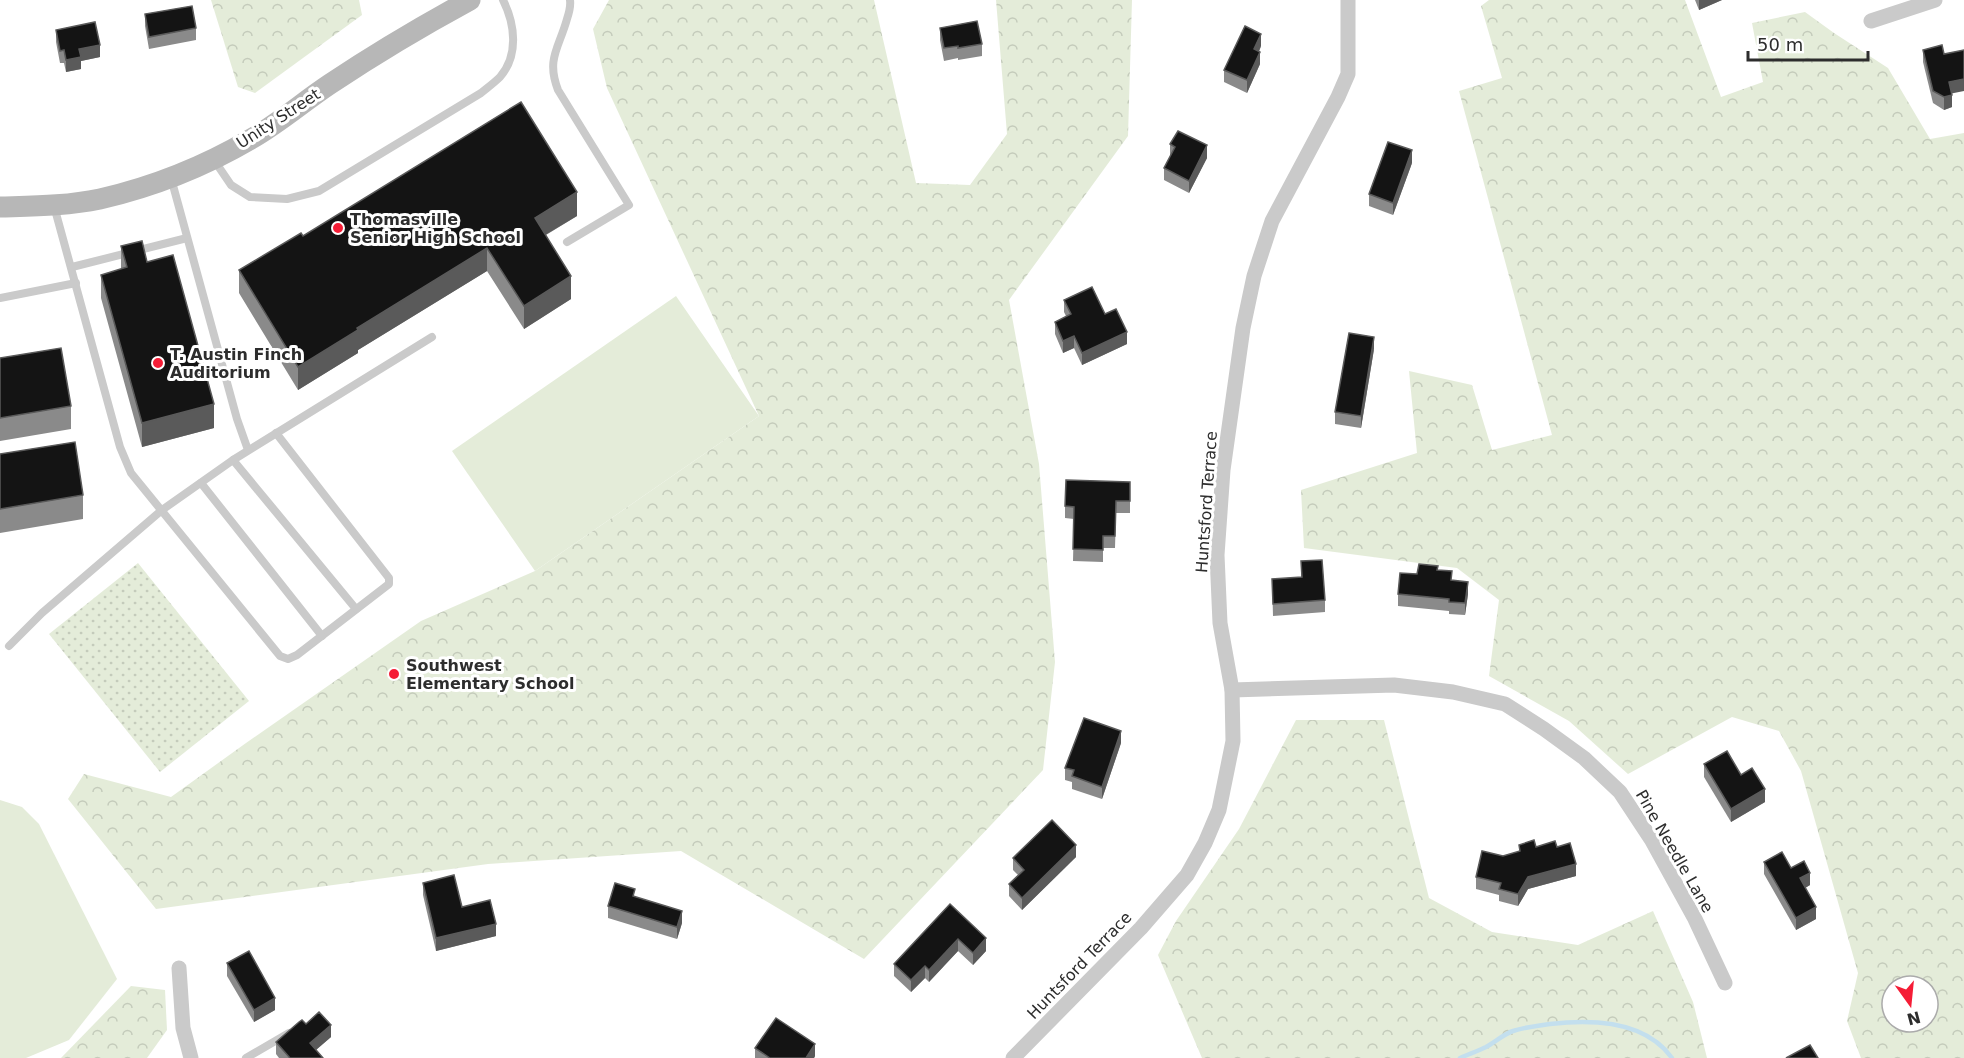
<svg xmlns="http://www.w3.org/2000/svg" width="1964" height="1058" viewBox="0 0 1964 1058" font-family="'DejaVu Sans',sans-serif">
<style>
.grass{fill:#e4ecd9}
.forest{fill:url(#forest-crowns);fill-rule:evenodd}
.park{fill:url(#park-dots)}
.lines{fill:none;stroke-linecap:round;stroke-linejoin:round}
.stream{stroke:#c3dfee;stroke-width:4.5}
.lane{stroke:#cacaca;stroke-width:8}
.street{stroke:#cacaca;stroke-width:15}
.secondary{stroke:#b7b7b7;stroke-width:21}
.wall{fill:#8a8a8a}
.shaded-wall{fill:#5a5a5a}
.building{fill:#141414;stroke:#5a5a5a;stroke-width:1.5}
.poi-dot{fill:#f51d36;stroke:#fff;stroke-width:2}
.labels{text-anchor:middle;stroke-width:6;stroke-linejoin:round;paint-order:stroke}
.street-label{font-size:16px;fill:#2d2d2d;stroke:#fff}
.poi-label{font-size:16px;font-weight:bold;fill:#2d2d2d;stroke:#fff;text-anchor:start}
</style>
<defs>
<pattern id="forest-crowns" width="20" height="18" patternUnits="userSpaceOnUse" patternTransform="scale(1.5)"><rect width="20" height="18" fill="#e4ecd9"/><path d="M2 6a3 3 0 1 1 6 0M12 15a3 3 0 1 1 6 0" fill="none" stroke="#c4cbbb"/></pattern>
<pattern id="park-dots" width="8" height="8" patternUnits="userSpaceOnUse" patternTransform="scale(1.5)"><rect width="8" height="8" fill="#e4ecd9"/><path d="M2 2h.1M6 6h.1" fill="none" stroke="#c4cbbb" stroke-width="1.8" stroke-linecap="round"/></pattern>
</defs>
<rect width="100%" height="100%" fill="#fff"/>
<!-- grass -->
<g class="grass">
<polygon points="676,296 759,416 535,571 452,451"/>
<polygon points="0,800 22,807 39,824 117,979 69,1040 26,1058 0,1058"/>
</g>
<!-- forest -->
<g class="forest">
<polygon points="211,0 359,0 362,15 255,93 238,87"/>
<polygon points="609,0 874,0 916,183 970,185 1007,134 996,0 1132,0 1128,136 1009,300 1039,464 1055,662 1043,770 864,959 681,851 488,864 156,909 68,799 84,774 171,797 246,743 421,621 535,571 759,416 607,88 593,29"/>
<path d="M1489,0h196l36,97 42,-15 -11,-59 53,-11 29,21 54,35 42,71 34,-6v925h-103l-14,-37 11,-48 -57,-202 -22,-40 -47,-14 -104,57 -59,-53 -80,-45 10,-76 -42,-32 -153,-20 -3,-58 116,-37 -8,-82 63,14 20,65 60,-15 -93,-344 43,-13 -21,-72zM1892,986h36v36h-36z"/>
<polygon points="1296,720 1384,720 1429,898 1492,932 1578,945 1653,911 1693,1002 1707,1058 1202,1058 1158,955 1176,921 1239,829"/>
<polygon points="131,986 165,990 167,1030 147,1058 61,1058"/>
</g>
<!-- park -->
<polygon class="park" points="138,563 249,701 160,772 49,634"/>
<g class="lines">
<!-- stream -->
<path class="stream" d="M1460,1058c9,-4 18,-7 26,-11 9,-5 18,-13 27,-16 12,-4 24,-5 37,-7 42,-5 95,-4 122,34"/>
<!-- lane -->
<g class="lane">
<path d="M214,160l17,25 19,12 37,2 32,-8 162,-98c6,-5 13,-10 19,-16 19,-22 15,-53 3,-77"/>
<polyline points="171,178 237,419 248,450"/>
<polyline points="54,206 120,447 131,473 280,656 288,659 297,655 389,584 389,578 276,433"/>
<path d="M567,242l62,-37 -71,-115c-12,-31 1,-42 9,-71 2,-6 4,-12 3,-19"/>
<polyline points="72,267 187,238"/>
<polyline points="0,298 76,283"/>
<polyline points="233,460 356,609"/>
<polyline points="201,483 322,636"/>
<polyline points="9,646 42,613 162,510 233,460 432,337"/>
<polyline points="246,1058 289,1033"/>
</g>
<!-- street -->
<g class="street">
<polyline points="1871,21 1935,0"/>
<polyline points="1232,690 1394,685 1453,692 1505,704 1544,729 1584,758 1620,792 1651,839 1695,919 1725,983"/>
<polyline points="179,968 183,1028 191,1058"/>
<polyline points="1013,1058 1141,928 1187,875 1205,843 1219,810 1233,741 1232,690 1220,623 1217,555 1223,470 1243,328 1254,276 1272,221 1338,97 1348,74 1348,0"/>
</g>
<!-- secondary -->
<path class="secondary" d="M0,207c33,-1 67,-1 100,-8 52,-12 105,-33 151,-60 28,-16 52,-37 79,-55 45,-30 92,-58 140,-84"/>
</g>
<!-- wall -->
<g class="wall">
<polygon points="1695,0 1722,0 1699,10"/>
<polygon points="145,14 196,28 196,40 149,49 145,26"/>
<polygon points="940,28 982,44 982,56 958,60 958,58 944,61 940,40"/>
<polygon points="56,30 100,57 81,61 81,69 66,72 64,63 60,63 56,42"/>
<polygon points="1261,46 1259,52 1260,64 1247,93 1224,82 1224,70"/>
<polygon points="1923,50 1952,94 1952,107 1944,110 1933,103 1923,62"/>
<polygon points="1170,144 1207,158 1189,193 1164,180 1164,168 1170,157"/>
<polygon points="1412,163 1393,215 1369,206 1369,194"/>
<polygon points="577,216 546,235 571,299 524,329 487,271 358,350 358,353 298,390 239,293 239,270 303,236"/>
<polygon points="121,246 147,262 214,428 142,447 101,298 101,275 121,269"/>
<polygon points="1064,300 1105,314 1127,344 1082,365 1074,348 1063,353 1055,334 1055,322 1066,316 1064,312"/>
<polygon points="1374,349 1361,428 1335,424 1335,412"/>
<polygon points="0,358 71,406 71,429 0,441"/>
<polygon points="0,454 83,495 83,519 0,533"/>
<polygon points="1130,482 1130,513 1116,513 1115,548 1103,548 1103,562 1073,561 1074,519 1065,518 1065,506"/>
<polygon points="1301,561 1325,600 1325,612 1273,616 1272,579 1301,577"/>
<polygon points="1438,570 1468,594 1465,615 1449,614 1449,611 1398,606 1398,594 1417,574"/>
<polygon points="1121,743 1102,799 1072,789 1072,782 1065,780 1065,768"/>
<polygon points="1704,764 1741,775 1765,802 1731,822 1704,777"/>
<polygon points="1519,845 1536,847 1557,847 1576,876 1528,889 1518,906 1499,901 1499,895 1476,889 1476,877 1503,856 1519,852"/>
<polygon points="1076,857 1022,910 1009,896 1009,884 1018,875 1013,870 1013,858"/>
<polygon points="1764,862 1791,868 1810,885 1805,888 1816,919 1796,930 1764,874"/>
<polygon points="423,883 462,907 496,936 436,951 423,895"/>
<polygon points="635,897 682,923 677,939 608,918 608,906"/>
<polygon points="950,904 986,951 973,965 958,951 929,982 925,978 911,992 894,976 894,964"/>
<polygon points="227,963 275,1010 254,1022 227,976"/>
<polygon points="306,1024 331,1037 316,1050 323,1058 279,1058 276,1054 276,1042"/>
<polygon points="755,1048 815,1056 814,1058 755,1058"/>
</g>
<!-- shaded-wall -->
<g class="shaded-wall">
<polygon points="1699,0 1722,0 1699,10"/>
<polygon points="1261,34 1261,46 1254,62 1254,49"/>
<polygon points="100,45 100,57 81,61 81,69 66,72 66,60 79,49"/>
<polygon points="1260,52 1260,64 1247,93 1247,80"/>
<polygon points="1964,79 1964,91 1949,94 1949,82"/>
<polygon points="1952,95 1952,107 1944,110 1944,97"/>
<polygon points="1207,145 1207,158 1189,193 1189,181"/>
<polygon points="1412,150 1412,163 1393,215 1393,203"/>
<polygon points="577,192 577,216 535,241 535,218"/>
<polygon points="487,248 487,271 358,350 358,353 298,390 298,367 357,328"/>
<polygon points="571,276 571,299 524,329 524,306"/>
<polygon points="1127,332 1127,344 1082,365 1082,353"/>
<polygon points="1074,336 1074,348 1063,353 1063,341"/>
<polygon points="1374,337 1374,349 1361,428 1361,416"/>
<polygon points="214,404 214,428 142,447 142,423"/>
<polygon points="1468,582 1468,594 1465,615 1465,603"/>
<polygon points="1121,731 1121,743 1102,799 1102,787"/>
<polygon points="1765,789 1765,802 1731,822 1731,809"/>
<polygon points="1076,845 1076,857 1022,910 1022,898"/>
<polygon points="1576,864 1576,876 1528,889 1518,906 1518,894 1528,877"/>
<polygon points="1810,873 1810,885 1800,891 1800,878"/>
<polygon points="1816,907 1816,919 1796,930 1796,918"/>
<polygon points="682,911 682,923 677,939 677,927"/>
<polygon points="496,924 496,936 436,951 436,938"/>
<polygon points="986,938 986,951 973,965 973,953"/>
<polygon points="958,939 958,951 929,982 929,970"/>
<polygon points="925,966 925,978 911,992 911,980"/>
<polygon points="275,998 275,1010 254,1022 254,1010"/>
<polygon points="331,1025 331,1037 310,1055 310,1043"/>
<polygon points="815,1044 815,1056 814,1058 806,1058"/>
</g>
<!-- building -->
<g class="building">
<polygon points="192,6 196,28 149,37 145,14"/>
<polygon points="977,21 982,44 958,48 958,46 944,48 940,28"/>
<polygon points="95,22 100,45 79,49 81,57 66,60 64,50 60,51 56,30"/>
<polygon points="1245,26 1261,34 1254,49 1260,52 1247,80 1224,70"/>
<polygon points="1942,45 1944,54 1964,50 1964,79 1949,82 1952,95 1944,97 1933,91 1923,50"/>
<polygon points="521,102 577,192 535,218 571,276 524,306 487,248 357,328 358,330 298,367 239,270 301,233 303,236"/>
<polygon points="1178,131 1207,145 1189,181 1164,168 1175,147 1170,144"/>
<polygon points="1388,142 1412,150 1393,203 1369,194"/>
<polygon points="142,241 147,262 173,255 214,404 142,423 101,275 127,267 121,246"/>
<polygon points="1092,287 1105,314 1116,309 1127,332 1082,353 1074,336 1063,341 1055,322 1071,314 1064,300"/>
<polygon points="1349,333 1374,337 1361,416 1335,412"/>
<polygon points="61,348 71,406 0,418 0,358"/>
<polygon points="75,442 83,495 0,509 0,454"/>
<polygon points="1066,480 1130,482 1130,501 1116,501 1115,536 1103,536 1103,550 1073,549 1074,507 1065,506"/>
<polygon points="1322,560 1325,600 1273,604 1272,579 1302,577 1301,561"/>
<polygon points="1419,564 1438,566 1437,570 1452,571 1451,580 1468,582 1465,603 1449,602 1449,599 1398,594 1400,573 1417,574"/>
<polygon points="1084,718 1121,731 1102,787 1072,776 1074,770 1065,768"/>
<polygon points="1727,751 1741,775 1752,768 1765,789 1731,809 1704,764"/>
<polygon points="1052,820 1076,845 1022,898 1009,884 1024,870 1013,858"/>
<polygon points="1534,840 1536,847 1555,841 1557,847 1570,843 1576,864 1528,877 1518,894 1499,889 1501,883 1476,877 1482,851 1503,856 1520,851 1519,845"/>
<polygon points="1782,852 1791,868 1804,861 1810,873 1800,878 1816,907 1796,918 1764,862"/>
<polygon points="454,875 462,907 490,900 496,924 436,938 423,883"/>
<polygon points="615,883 635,889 633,896 682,911 677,927 608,906"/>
<polygon points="950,904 986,938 973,953 958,939 929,970 925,966 911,980 894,964"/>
<polygon points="249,951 275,998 254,1010 227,963"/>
<polygon points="319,1012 331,1025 310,1043 323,1058 290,1058 276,1042 299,1022 302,1020 306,1024"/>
<polygon points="776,1018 815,1044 806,1058 770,1058 755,1048"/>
<polygon points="1810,1045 1818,1058 1786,1058"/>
</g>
<!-- markers -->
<g class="poi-dot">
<circle cx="338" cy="228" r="6"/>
<circle cx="158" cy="363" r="6"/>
<circle cx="394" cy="674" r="6"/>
</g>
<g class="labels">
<!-- street labels -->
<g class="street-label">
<text transform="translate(278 118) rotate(-33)" y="6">Unity Street</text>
<text transform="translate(1206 502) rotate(-86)" y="6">Huntsford Terrace</text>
<text transform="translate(1675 851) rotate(60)" y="6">Pine Needle Lane</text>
<text transform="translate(1079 965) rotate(-46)" y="6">Huntsford Terrace</text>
</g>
<!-- poi labels -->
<g class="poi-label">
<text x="350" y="225">Thomasville<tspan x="350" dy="18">Senior High School</tspan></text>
<text x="170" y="360">T. Austin Finch<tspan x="170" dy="18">Auditorium</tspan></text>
<text x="406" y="671">Southwest<tspan x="406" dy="18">Elementary School</tspan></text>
</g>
</g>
<!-- north arrow -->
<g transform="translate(1910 1004) rotate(165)"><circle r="28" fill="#ffffff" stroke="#ababab" stroke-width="1.5"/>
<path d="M0-4.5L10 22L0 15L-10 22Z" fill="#f51d36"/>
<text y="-9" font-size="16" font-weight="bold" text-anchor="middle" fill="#2d2d2d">N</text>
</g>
<!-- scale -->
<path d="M1748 51v9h120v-9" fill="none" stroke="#2d2d2d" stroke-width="3"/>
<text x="1757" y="51" font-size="18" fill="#2d2d2d" stroke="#ffffff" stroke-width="4.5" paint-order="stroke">50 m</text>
</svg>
